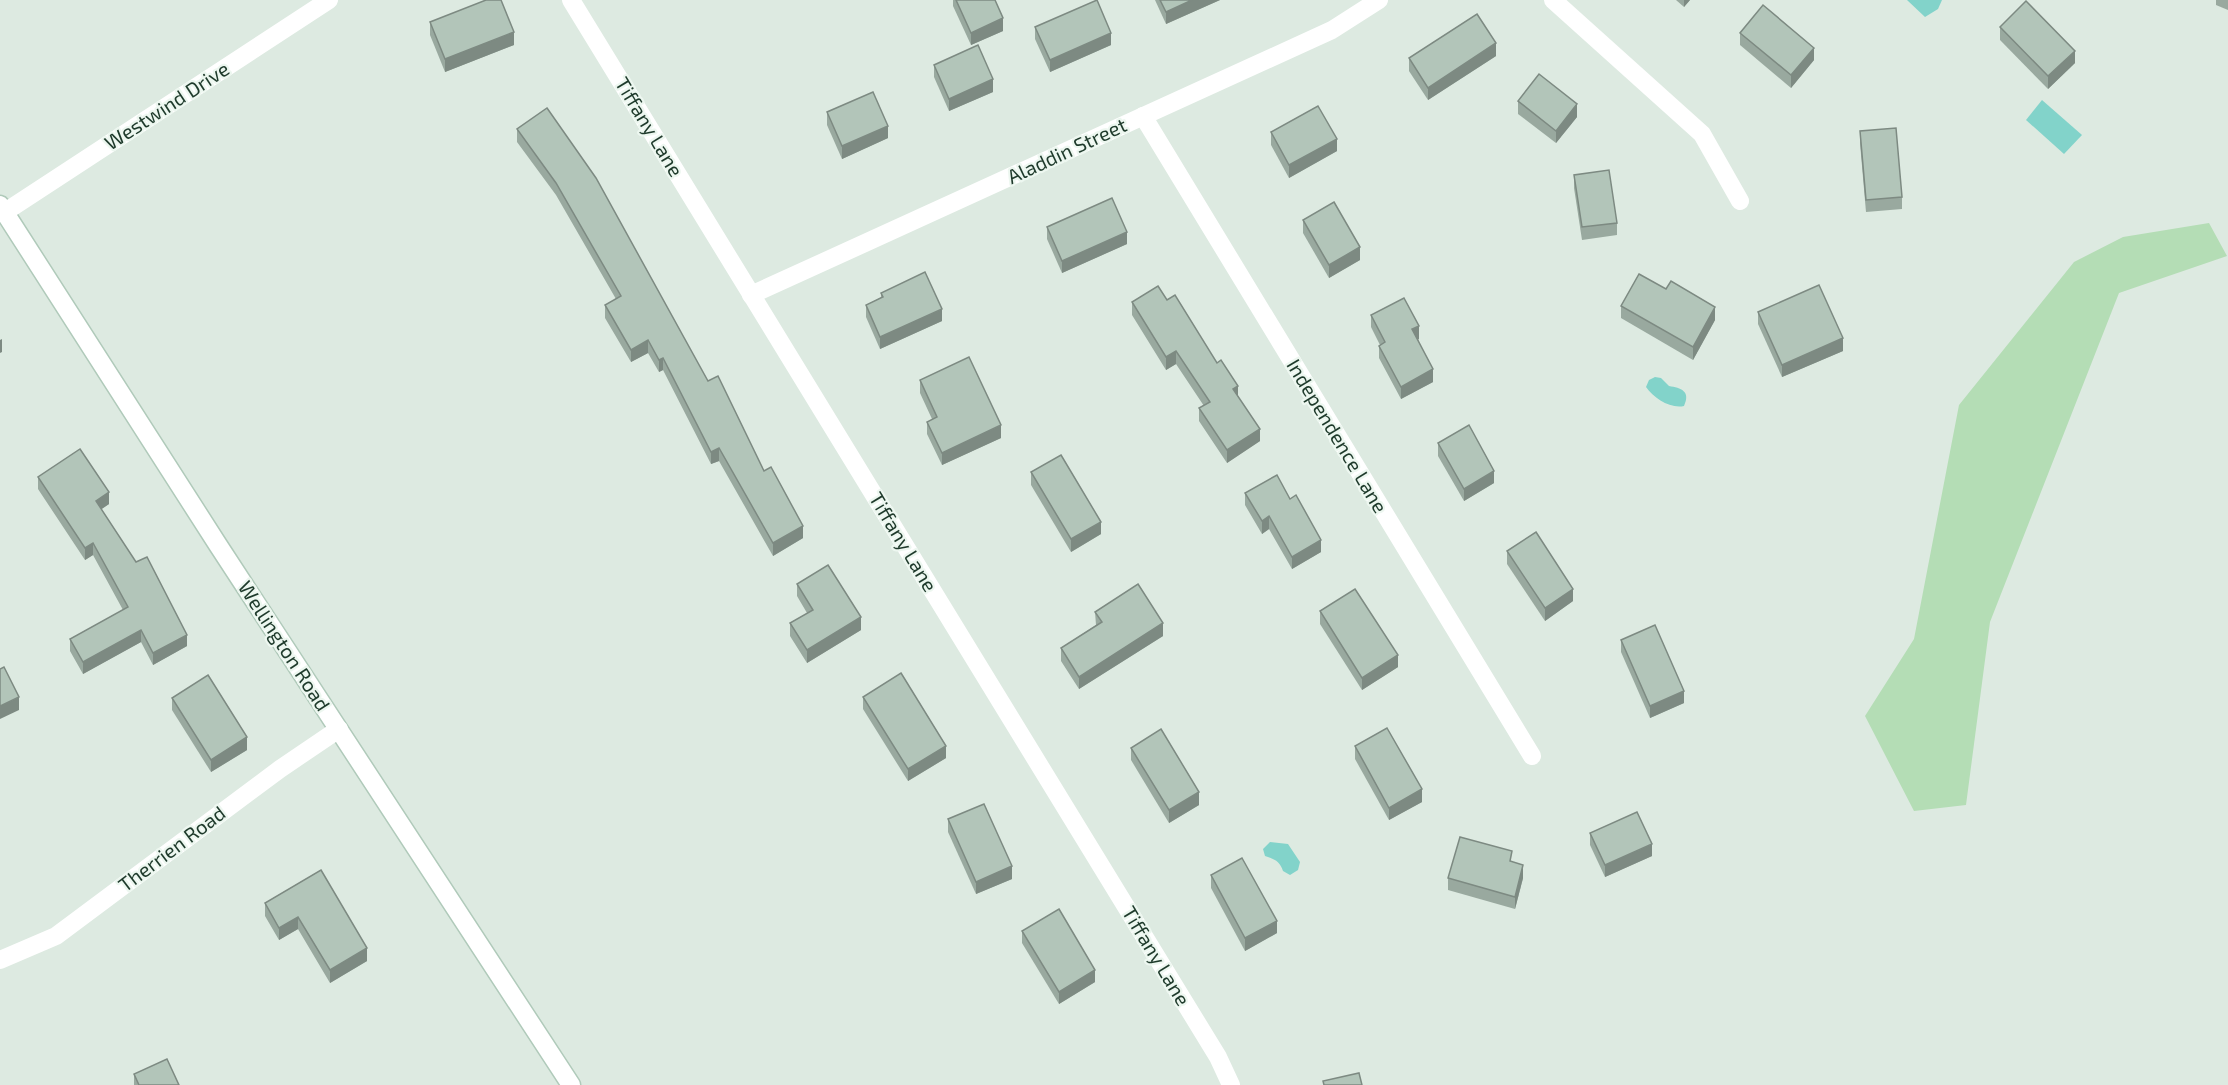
<svg xmlns="http://www.w3.org/2000/svg" width="2228" height="1085" viewBox="0 0 2228 1085" font-family="'Exo 2',sans-serif">
<style>
.green{fill:#b4ddb5}
.water{fill:#82d3ca}
.lines{fill:none;stroke-linecap:round;stroke-linejoin:round}
.secondary-casing{stroke:#b0caba;stroke-width:21}
.minor{stroke:#fff;stroke-width:18}
.secondary{stroke:#fff;stroke-width:18}
.wall{fill:#99a99f}
.shaded-wall{fill:#7d8a82}
.building{fill:#b2c5b9;stroke:#7d8a82;stroke-width:1.5}
.labels{text-anchor:middle;stroke-width:4.5;stroke-linejoin:round;paint-order:stroke}
.street-label{font-size:20px;fill:#1e3a2b;stroke:#edf7f0}
</style>
<rect width="100%" height="100%" fill="#ddeae1"/>
<!-- green -->
<polygon class="green" points="2209,223 2227,256 2119,293 1990,622 1966,805 1914,811 1865,716 1914,639 1959,405 2074,262 2123,237"/>
<!-- water -->
<g class="water">
<polygon points="1907,0 1942,0 1938,9 1925,17"/>
<polygon points="2042,100 2082,135 2064,154 2026,120"/>
<path d="M1655,377l6,1 8,8c12,2 22,5 15,20 -14,3 -30,-8 -38,-19l3,-7z"/>
<path d="M1270,842l18,2 12,18 -2,8 -8,5 -7,-4c-3,-10 -9,-12 -18,-15l-2,-7z"/>
</g>
<g class="lines">
<defs>
<polyline id="secondary" points="0,205 218,545 571,1085"/>
</defs>
<!-- secondary casing -->
<use href="#secondary" class="secondary-casing"/>
<!-- minor -->
<g class="minor">
<polyline points="571,0 1218,1057 1231,1085"/>
<polyline points="1553,0 1702,134 1740,201"/>
<polyline points="1143,116 1532,756"/>
<polyline points="5,212 329,0"/>
<polyline points="751,295 1332,30 1379,0"/>
<polyline points="0,960 56,936 280,769 339,729"/>
</g>
<!-- secondary -->
<use href="#secondary" class="secondary"/>
</g>
<!-- wall -->
<g class="wall">
<polygon points="953,0 995,0 1003,31 971,45 953,6"/>
<polygon points="1155,0 1220,0 1166,24"/>
<polygon points="1676,0 1690,0 1684,7"/>
<polygon points="2216,0 2228,0 2228,10 2216,5"/>
<polygon points="430,22 514,45 445,72 430,35"/>
<polygon points="1035,27 1111,45 1050,72 1035,39"/>
<polygon points="2000,27 2075,63 2048,89 2000,40"/>
<polygon points="1740,33 1814,60 1791,88 1740,45"/>
<polygon points="1496,56 1428,100 1409,71 1409,58"/>
<polygon points="934,65 993,92 949,111 934,77"/>
<polygon points="1518,101 1577,117 1556,143 1518,114"/>
<polygon points="827,112 888,138 842,159 827,125"/>
<polygon points="517,129 708,381 764,471 803,538 773,556 719,461 711,464 663,370 659,372 648,353 631,362 605,318 605,305 616,299 556,195 517,142"/>
<polygon points="1860,131 1902,197 1902,209 1866,212 1860,143"/>
<polygon points="1271,132 1337,151 1289,178 1271,145"/>
<polygon points="1574,175 1617,223 1617,235 1582,240 1574,188"/>
<polygon points="1303,220 1360,260 1329,278 1303,233"/>
<polygon points="1047,227 1127,244 1062,273 1047,239"/>
<polygon points="881,293 942,321 880,349 866,317 866,305 881,297"/>
<polygon points="1167,300 1238,396 1260,441 1227,463 1199,421 1199,408 1204,406 1176,364 1166,370 1132,315 1132,302"/>
<polygon points="1621,306 1715,320 1693,360 1621,318"/>
<polygon points="1758,312 1843,351 1782,377 1758,324"/>
<polygon points="1371,315 1419,339 1418,339 1433,382 1401,399 1379,358 1379,346 1380,345 1371,327"/>
<polygon points="920,380 1001,438 942,465 927,434 927,422 932,419 920,393"/>
<polygon points="1438,443 1494,483 1464,501 1438,456"/>
<polygon points="1031,472 1101,534 1071,552 1031,485"/>
<polygon points="38,477 109,504 101,509 187,646 153,665 141,642 83,674 70,651 70,639 123,610 93,555 85,560 38,489"/>
<polygon points="1245,493 1321,552 1292,569 1269,529 1262,534 1245,505"/>
<polygon points="1507,551 1573,601 1545,621 1507,564"/>
<polygon points="797,584 861,630 807,663 790,636 790,623 807,613 797,596"/>
<polygon points="1320,611 1398,667 1362,690 1320,624"/>
<polygon points="1095,612 1163,636 1079,689 1061,661 1061,648 1096,625"/>
<polygon points="1621,640 1684,703 1650,718 1621,652"/>
<polygon points="863,697 946,758 908,781 863,709"/>
<polygon points="172,698 247,750 211,772 172,710"/>
<polygon points="1355,746 1422,802 1389,820 1355,759"/>
<polygon points="1131,748 1199,805 1169,823 1131,760"/>
<polygon points="948,819 1012,879 976,894 948,832"/>
<polygon points="1590,833 1652,856 1605,877 1590,845"/>
<polygon points="1512,862 1523,878 1515,909 1448,890 1448,878"/>
<polygon points="321,870 367,961 330,983 298,929 279,940 265,916 265,903"/>
<polygon points="1211,875 1277,933 1245,951 1211,888"/>
<polygon points="1022,931 1095,982 1059,1004 1022,943"/>
<polygon points="134,1074 179,1085 134,1085"/>
</g>
<!-- shaded-wall -->
<g class="shaded-wall">
<polygon points="1192,0 1220,0 1166,24 1166,12"/>
<polygon points="1684,0 1690,0 1684,7"/>
<polygon points="1003,18 1003,31 971,45 971,33"/>
<polygon points="514,32 514,45 445,72 445,59"/>
<polygon points="1111,33 1111,45 1050,72 1050,60"/>
<polygon points="1496,43 1496,56 1428,100 1428,88"/>
<polygon points="1814,48 1814,60 1791,88 1791,75"/>
<polygon points="2075,51 2075,63 2048,89 2048,76"/>
<polygon points="993,79 993,92 949,111 949,99"/>
<polygon points="1577,104 1577,117 1556,143 1556,131"/>
<polygon points="888,126 888,138 842,159 842,146"/>
<polygon points="1337,139 1337,151 1289,178 1289,165"/>
<polygon points="1127,232 1127,244 1062,273 1062,261"/>
<polygon points="1360,247 1360,260 1329,278 1329,265"/>
<polygon points="1715,307 1715,320 1693,360 1693,347"/>
<polygon points="942,309 942,321 880,349 880,337"/>
<polygon points="1419,326 1419,339 1412,342 1412,329"/>
<polygon points="1843,338 1843,351 1782,377 1782,365"/>
<polygon points="2,339 2,352 0,353 0,340"/>
<polygon points="648,340 648,353 631,362 631,350"/>
<polygon points="1176,351 1176,364 1166,370 1166,357"/>
<polygon points="663,358 663,370 659,372 659,360"/>
<polygon points="1433,369 1433,382 1401,399 1401,387"/>
<polygon points="1238,386 1238,398 1233,389"/>
<polygon points="1001,425 1001,438 942,465 942,453"/>
<polygon points="1260,429 1260,441 1227,463 1227,450"/>
<polygon points="719,448 719,461 711,464 711,452"/>
<polygon points="1494,471 1494,483 1464,501 1464,489"/>
<polygon points="109,492 109,504 96,513 96,501"/>
<polygon points="1269,516 1269,529 1262,534 1262,521"/>
<polygon points="1101,522 1101,534 1071,552 1071,539"/>
<polygon points="803,526 803,538 773,556 773,543"/>
<polygon points="1321,540 1321,552 1292,569 1292,557"/>
<polygon points="93,543 93,555 85,560 85,548"/>
<polygon points="1573,589 1573,601 1545,621 1545,608"/>
<polygon points="861,617 861,630 807,663 807,650"/>
<polygon points="1163,623 1163,636 1079,689 1079,677"/>
<polygon points="141,630 141,642 83,674 83,662"/>
<polygon points="187,635 187,646 153,665 153,653"/>
<polygon points="1398,655 1398,667 1362,690 1362,678"/>
<polygon points="1684,691 1684,703 1650,718 1650,706"/>
<polygon points="19,697 19,710 0,719 0,706"/>
<polygon points="247,737 247,750 211,772 211,760"/>
<polygon points="946,746 946,758 908,781 908,769"/>
<polygon points="1422,789 1422,802 1389,820 1389,808"/>
<polygon points="1199,792 1199,805 1169,823 1169,810"/>
<polygon points="1652,844 1652,856 1605,877 1605,865"/>
<polygon points="1523,865 1523,878 1515,909 1515,897"/>
<polygon points="1012,866 1012,879 976,894 976,882"/>
<polygon points="298,917 298,929 279,940 279,928"/>
<polygon points="1277,921 1277,933 1245,951 1245,938"/>
<polygon points="367,948 367,961 330,983 330,970"/>
<polygon points="1095,970 1095,982 1059,1004 1059,992"/>
</g>
<!-- building -->
<g class="building">
<polygon points="486,0 501,0 514,32 445,59 430,22"/>
<polygon points="956,0 995,0 1003,18 971,33"/>
<polygon points="1097,0 1111,33 1050,60 1035,27"/>
<polygon points="1160,0 1192,0 1166,12"/>
<polygon points="2026,1 2075,51 2048,76 2000,27"/>
<polygon points="1763,5 1814,48 1791,75 1740,33"/>
<polygon points="1477,14 1496,43 1428,88 1409,58"/>
<polygon points="978,45 993,79 949,99 934,65"/>
<polygon points="1539,74 1577,104 1556,131 1518,101"/>
<polygon points="873,92 888,126 842,146 827,112"/>
<polygon points="1318,106 1337,139 1289,165 1271,132"/>
<polygon points="547,108 596,178 708,381 718,376 764,471 771,467 803,526 773,543 719,448 711,452 663,358 659,360 648,340 631,350 605,305 621,296 556,183 517,129"/>
<polygon points="1896,128 1902,197 1866,200 1860,131"/>
<polygon points="1609,170 1617,223 1582,227 1574,175"/>
<polygon points="1112,198 1127,232 1062,261 1047,227"/>
<polygon points="1334,202 1360,247 1329,265 1303,220"/>
<polygon points="925,272 942,309 880,337 866,305 883,297 881,293"/>
<polygon points="1639,274 1666,289 1671,281 1715,307 1693,347 1621,306"/>
<polygon points="1819,285 1843,338 1782,365 1758,312"/>
<polygon points="1158,286 1167,300 1175,295 1217,363 1221,360 1238,386 1233,389 1260,429 1227,450 1199,408 1210,402 1176,351 1166,357 1132,302"/>
<polygon points="1404,298 1419,326 1412,329 1433,369 1401,387 1379,346 1385,342 1371,315"/>
<polygon points="969,357 1001,425 942,453 927,422 937,417 920,380"/>
<polygon points="1469,425 1494,471 1464,489 1438,443"/>
<polygon points="80,449 109,492 96,501 136,562 147,557 187,635 153,653 141,630 83,662 70,639 128,607 93,543 85,548 38,477"/>
<polygon points="1061,455 1101,522 1071,539 1031,472"/>
<polygon points="1277,475 1290,499 1296,495 1321,540 1292,557 1269,516 1262,521 1245,493"/>
<polygon points="1536,532 1573,589 1545,608 1507,551"/>
<polygon points="828,565 861,617 807,650 790,623 813,610 797,584"/>
<polygon points="1138,584 1163,623 1079,677 1061,648 1102,622 1095,612"/>
<polygon points="1355,589 1398,655 1362,678 1320,611"/>
<polygon points="1655,625 1684,691 1650,706 1621,640"/>
<polygon points="4,667 19,697 0,706 0,669"/>
<polygon points="901,673 946,746 908,769 863,697"/>
<polygon points="208,675 247,737 211,760 172,698"/>
<polygon points="1387,728 1422,789 1389,808 1355,746"/>
<polygon points="1161,729 1199,792 1169,810 1131,748"/>
<polygon points="984,804 1012,866 976,882 948,819"/>
<polygon points="1637,812 1652,844 1605,865 1590,833"/>
<polygon points="1460,837 1512,851 1510,861 1523,865 1515,897 1448,878"/>
<polygon points="1242,858 1277,921 1245,938 1211,875"/>
<polygon points="321,870 367,948 330,970 298,917 279,928 265,903"/>
<polygon points="1059,909 1095,970 1059,992 1022,931"/>
<polygon points="167,1059 179,1085 139,1085 134,1074"/>
<polygon points="1359,1073 1362,1085 1324,1085 1323,1081"/>
</g>
<g class="labels">
<!-- street labels -->
<g class="street-label">
<text transform="translate(167 106) rotate(-33)" y="7">Westwind Drive</text>
<text transform="translate(649 127) rotate(59)" y="7">Tiffany Lane</text>
<text transform="translate(1067 151) rotate(-25)" y="7">Aladdin Street</text>
<text transform="translate(1337 436) rotate(59)" y="7">Independence Lane</text>
<text transform="translate(903 542) rotate(59)" y="7">Tiffany Lane</text>
<text transform="translate(284 646) rotate(57)" y="7">Wellington Road</text>
<text transform="translate(172 849) rotate(-37)" y="7">Therrien Road</text>
<text transform="translate(1156 956) rotate(59)" y="7">Tiffany Lane</text>
</g>
</g>
</svg>
